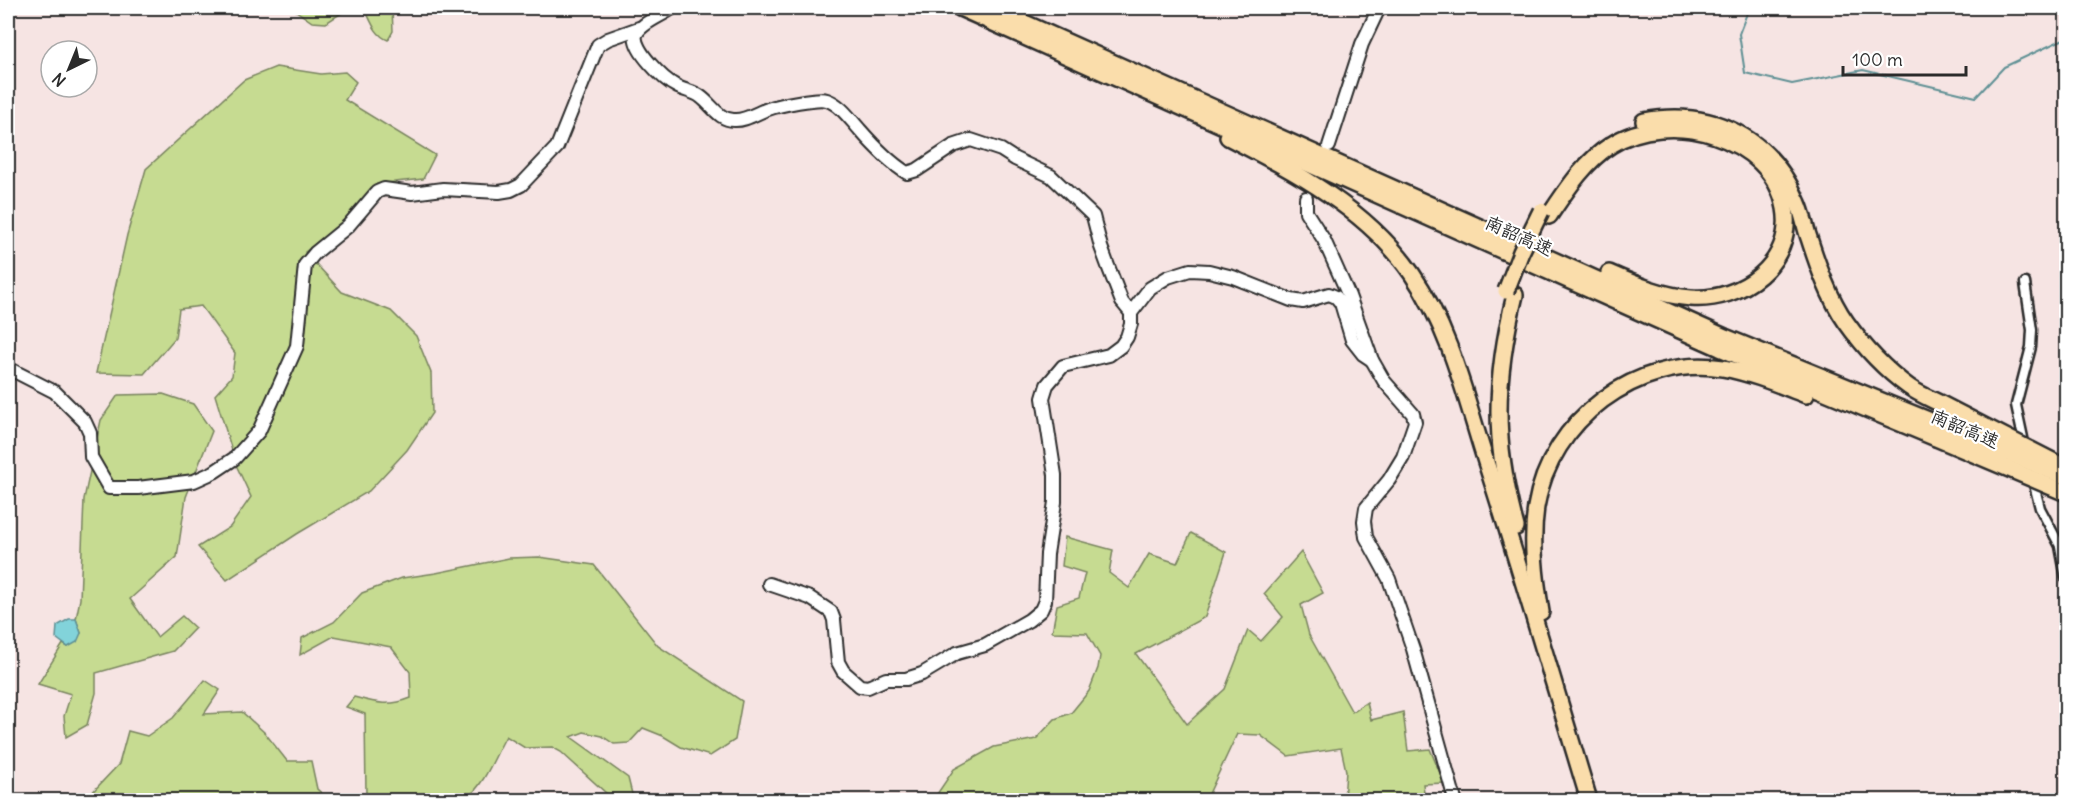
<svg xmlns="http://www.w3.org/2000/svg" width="2074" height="808" viewBox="0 0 2074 808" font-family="Delius,'LXGW WenKai TC',sans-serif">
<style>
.green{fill:#c6db91;stroke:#78835e;stroke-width:1.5}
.water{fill:#82d3da;stroke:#5f9094;stroke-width:1.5}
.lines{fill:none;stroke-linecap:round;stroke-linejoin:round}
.stream{stroke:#5f9094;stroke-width:2}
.street-casing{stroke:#2b2b2b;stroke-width:13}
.secondary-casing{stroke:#2b2b2b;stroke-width:16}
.highway-casing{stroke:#2b2b2b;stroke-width:20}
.street{stroke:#fff;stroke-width:8}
.secondary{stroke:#fff;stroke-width:12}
.highway{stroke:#faddab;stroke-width:15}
.highway-bridge-casing{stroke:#2b2b2b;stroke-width:20;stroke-linecap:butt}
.highway-bridge{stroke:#faddab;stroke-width:15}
.labels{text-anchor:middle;stroke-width:4.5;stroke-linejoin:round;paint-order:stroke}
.street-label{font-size:18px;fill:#2b2b2b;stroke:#fff}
</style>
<rect width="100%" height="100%" fill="#f6e4e3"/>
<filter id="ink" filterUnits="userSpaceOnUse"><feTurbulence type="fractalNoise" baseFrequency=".0167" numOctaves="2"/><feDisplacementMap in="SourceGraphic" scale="12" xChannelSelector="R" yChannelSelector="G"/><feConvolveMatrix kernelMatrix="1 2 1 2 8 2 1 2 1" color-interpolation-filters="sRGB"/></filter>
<g filter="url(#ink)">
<!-- green -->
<g class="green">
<path d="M292,8h100l1,23 -5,9c-13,-5 -17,-19 -23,-31l-22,3 -17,11 -14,-1z"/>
<polygon points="276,67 321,74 345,72 356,82 345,100 435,155 423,179 377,184 340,224 305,252 342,292 391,311 416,336 431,373 432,413 407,450 369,491 297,534 227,580 198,547 230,527 251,497 237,467 215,395 232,376 235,353 201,306 179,309 175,338 144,374 96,373 127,235 146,169 244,80"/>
<polygon points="163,394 193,404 212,431 186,497 177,557 130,599 157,637 182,616 195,628 173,651 96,673 96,693 87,725 66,737 64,716 71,694 38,684 63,644 68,647 81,633 76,619 80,599 84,499 101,420 118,395"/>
<polygon points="1191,533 1226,552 1205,617 1136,654 1187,724 1225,689 1248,630 1261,641 1283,617 1264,594 1301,552 1323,593 1301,605 1309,635 1352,712 1367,702 1371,720 1403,712 1408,751 1430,749 1444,783 1423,784 1425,800 1344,800 1346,771 1341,748 1288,756 1260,735 1237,734 1206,800 933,800 954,769 994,747 1036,739 1055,719 1071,713 1089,691 1098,668 1100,656 1087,633 1052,632 1057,605 1079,598 1085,573 1062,566 1065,537 1113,550 1109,573 1129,588 1149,554 1177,563"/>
<path d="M539,557l55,8 64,81 84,55 -7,39 -25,16 -29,-9 -18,-11 -20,-8 -14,15 -15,1 -12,-8 -18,-4 -13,5 57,41 4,16 29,6h-51l-3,-6 -46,-42 -9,-5 -27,1 -19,-12c-13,23 -20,47 -41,64h-115l16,-4 -1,-82 -19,-7 8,-10c22,6 35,10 57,1l-1,-26 -19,-25 -57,-11 -34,19 2,-17 32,-16 28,-29 40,-15 34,-5 73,-15z"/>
<polygon points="205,680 220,690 204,714 242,712 265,733 287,761 311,761 317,789 329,800 85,800 119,764 128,731 147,736 173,718"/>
</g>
<!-- water -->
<polygon class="water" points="69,619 76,619 81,633 77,642 68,647 56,638 57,626"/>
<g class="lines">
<!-- stream -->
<polyline class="stream" points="1749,8 1739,34 1745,73 1792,84 1863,70 1976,97 2004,67 2066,38"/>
<defs>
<g id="street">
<polyline points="2025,283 2032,330 2031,347 2016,405 2025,447"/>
<polyline points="2032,477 2040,508 2060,546 2066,578"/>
</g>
<g id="secondary">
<path d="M672,8c-10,8 -32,15 -36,27 -4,14 28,45 40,51 8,5 18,5 25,11 11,8 18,23 33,23 11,1 24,-8 34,-11 11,-4 50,-12 59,-9 14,5 23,19 33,30 14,16 29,32 47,43l10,-3 36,-24 18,-6 30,10 14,9 36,17 42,40 8,31 7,19 14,36 9,11"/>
<polyline points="1329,146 1362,44 1379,8"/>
<polyline points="1306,198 1306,212 1324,240 1349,296 1372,360 1384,381 1413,414 1415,422 1403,457 1389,480 1366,508 1364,521 1366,537 1389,579 1413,649 1455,800"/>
<polyline points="8,368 55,392 85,422 90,433 91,457 109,488 138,488 194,481 214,472 235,458 259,431 297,346 305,265 315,253 348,226 377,192 384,189 412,193 443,189 499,192 511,190 521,185 557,147 598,45 608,39 639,28"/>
<polyline points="769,584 810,598 831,612 834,620 838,662 843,671 860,686 868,687 886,679 906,679 922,674 957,653 985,645 1029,620 1041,610 1045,601 1047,554 1055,502 1055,475 1043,398 1047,385 1063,366 1109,355 1121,346 1127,337 1131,324 1131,313 1150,288 1168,277 1190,270 1209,271 1233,277 1291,300 1303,302 1329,294 1336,297 1341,303 1352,340 1363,354 1372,360"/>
</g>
<g id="highway">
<polyline points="960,8 1720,348 1936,438"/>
<polyline points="991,8 1725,337 1938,424"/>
<path d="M1644,121c69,-13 127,17 154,82 5,11 7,24 11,35 9,28 20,60 37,84 17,24 38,47 63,65 10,7 22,12 32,17"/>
<path d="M1228,137c68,35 139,72 184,137 38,55 54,125 74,188 36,113 69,226 103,338"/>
<path d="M1549,216c17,-25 35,-54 62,-71 57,-37 160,-10 174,63 10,55 -44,94 -94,90 -28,-2 -57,-14 -82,-25"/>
<path d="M1515,295c-21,85 -22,147 1,232"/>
<path d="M1541,612c-6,-36 -10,-70 -5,-105 14,-87 101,-152 187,-139 29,5 57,17 83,27"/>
</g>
</defs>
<!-- street casing -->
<use href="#street" class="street-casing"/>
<!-- secondary casing -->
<use href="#secondary" class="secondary-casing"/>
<!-- highway casing -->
<use href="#highway" class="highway-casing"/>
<!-- street -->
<use href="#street" class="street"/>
<!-- secondary -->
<use href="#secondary" class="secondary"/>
<!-- highway -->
<use href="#highway" class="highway"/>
<defs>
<g id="highway-bridge">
<polyline points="1506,291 1521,252 1541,211"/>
<polyline points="1941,404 2066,468"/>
<polyline points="1938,424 2061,475"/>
<polyline points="1936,438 2066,493"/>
</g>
</defs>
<!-- highway-bridge casing -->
<use href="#highway-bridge" class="highway-bridge-casing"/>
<!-- highway-bridge -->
<use href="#highway-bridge" class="highway-bridge"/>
</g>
</g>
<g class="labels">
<!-- street labels -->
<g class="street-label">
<text transform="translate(1519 236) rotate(24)" y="6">南韶高速</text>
<text transform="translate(1965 429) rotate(23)" y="6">南韶高速</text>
</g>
</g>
<!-- margin -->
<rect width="2074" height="808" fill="none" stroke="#fff" stroke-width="30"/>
<rect x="15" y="15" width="2044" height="778" fill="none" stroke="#2b2b2b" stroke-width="2" filter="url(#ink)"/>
<!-- north arrow -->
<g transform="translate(69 69) rotate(223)"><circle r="28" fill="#ffffff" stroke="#aaaaaa" stroke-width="1.5"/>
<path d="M0-4.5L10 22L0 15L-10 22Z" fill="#2b2b2b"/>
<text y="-9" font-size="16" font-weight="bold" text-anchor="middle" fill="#2b2b2b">N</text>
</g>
<!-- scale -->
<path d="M1843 66v9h123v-9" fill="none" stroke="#2b2b2b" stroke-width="3"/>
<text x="1852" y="66" font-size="18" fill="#2b2b2b" stroke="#ffffff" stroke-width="4.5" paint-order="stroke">100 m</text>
</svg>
